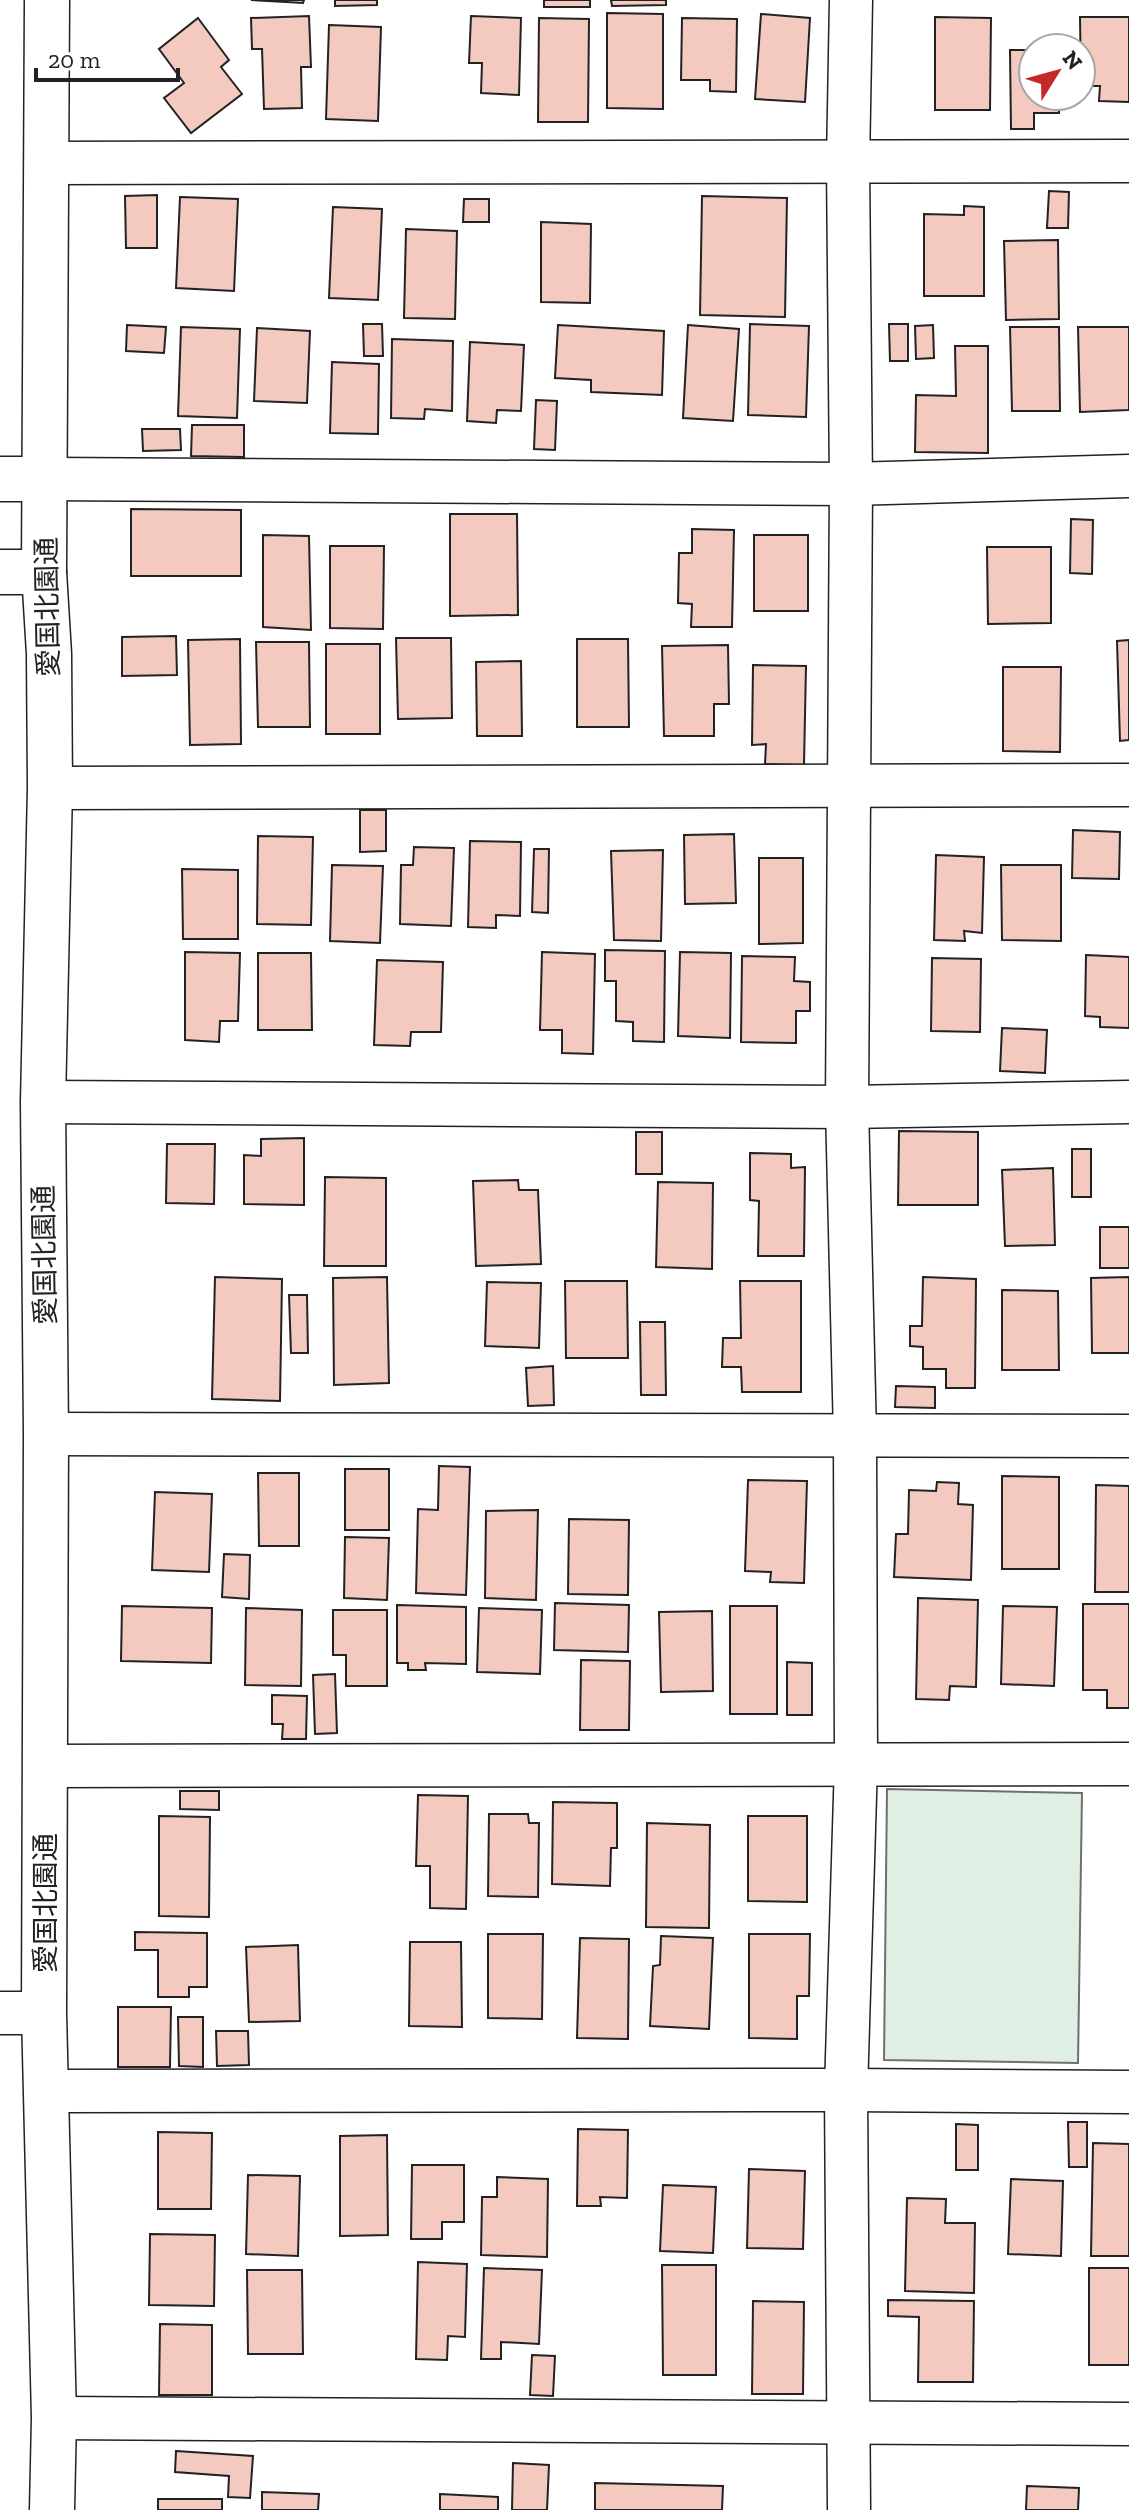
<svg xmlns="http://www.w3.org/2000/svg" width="1129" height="2510" viewBox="0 0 1129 2510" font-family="'Zilla Slab','Noto Sans JP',serif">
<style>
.green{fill:#e0efe3;stroke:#6f6f6f;stroke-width:2}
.building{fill:#f3c9c0;stroke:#222;stroke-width:2}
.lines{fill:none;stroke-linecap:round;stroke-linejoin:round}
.street-casing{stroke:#222;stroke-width:45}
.secondary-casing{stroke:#222;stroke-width:47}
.street{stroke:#fff;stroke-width:42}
.secondary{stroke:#fff;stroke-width:44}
.labels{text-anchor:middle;stroke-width:6;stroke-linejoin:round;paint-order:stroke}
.street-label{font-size:28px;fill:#222;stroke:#fff}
</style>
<rect width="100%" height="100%" fill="#fff"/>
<!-- green -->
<polygon class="green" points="887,1789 1082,1793 1078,2063 884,2060"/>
<!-- building -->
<g class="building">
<polygon points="251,0 304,0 303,3"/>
<polygon points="335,0 377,0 377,5 335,6"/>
<rect x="544" y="0" width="46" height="7"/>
<polygon points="611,0 666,0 666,5 612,6"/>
<polygon points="607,13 663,14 663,109 607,108"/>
<polygon points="761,14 810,18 805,102 755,99"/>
<polygon points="309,16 311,67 301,67 302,108 264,109 262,49 252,49 251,18"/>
<polygon points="471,16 521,18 519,95 481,93 482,63 469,63"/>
<polygon points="935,17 991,18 990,110 935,110"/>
<polygon points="1080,17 1129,17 1129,102 1099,101 1100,86 1081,86"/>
<polygon points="198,18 229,60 221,67 242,94 191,133 164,98 184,83 159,49"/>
<polygon points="539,18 589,19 588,122 538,122"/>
<polygon points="682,18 737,19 736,92 710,91 710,80 681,80"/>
<polygon points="329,25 381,27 378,121 326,119"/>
<polygon points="1010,50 1033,50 1033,96 1059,96 1059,113 1034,113 1034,129 1011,129"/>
<polygon points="1049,191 1069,192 1068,228 1047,228"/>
<polygon points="157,195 157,248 126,248 125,196"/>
<polygon points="702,196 787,198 785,317 700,315"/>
<polygon points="180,197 238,199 234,291 176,288"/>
<polygon points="464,199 489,199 489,222 463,222"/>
<polygon points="964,206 984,207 984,296 924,296 924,214 964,215"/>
<polygon points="333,207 382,209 378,300 329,298"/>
<polygon points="541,222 591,224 590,303 541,302"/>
<polygon points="406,229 457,231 455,319 404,318"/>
<polygon points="1058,240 1059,319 1006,320 1004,241"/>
<polygon points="363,324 382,324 383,356 364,356"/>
<polygon points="750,324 809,326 806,417 748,415"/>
<polygon points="889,324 908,324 908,361 890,361"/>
<polygon points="127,325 166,327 164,353 126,351"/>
<polygon points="558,325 664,331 662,395 591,392 591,380 555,378"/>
<polygon points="688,325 739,329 733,421 683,418"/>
<polygon points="933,325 934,358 916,359 915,326"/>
<polygon points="181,327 240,329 237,418 178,416"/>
<polygon points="1010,327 1059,327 1060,411 1012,411"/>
<polygon points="1078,327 1129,327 1129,410 1080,412"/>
<polygon points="257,328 310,331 307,403 254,401"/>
<polygon points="392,339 453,341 452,411 425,409 424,419 391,418"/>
<polygon points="470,342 524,345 521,411 497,410 496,423 467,421"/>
<polygon points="955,346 988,346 988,453 915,452 916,395 956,396"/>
<polygon points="332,362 379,364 378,434 330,433"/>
<polygon points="536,400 557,401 555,450 534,449"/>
<polygon points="192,425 244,425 244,457 191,456"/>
<polygon points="142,429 180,429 181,450 143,451"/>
<polygon points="131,509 241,510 241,576 131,576"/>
<polygon points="450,514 517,514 518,615 450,616"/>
<polygon points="1071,519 1093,520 1092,574 1070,573"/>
<polygon points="692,529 734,530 732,627 691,627 692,604 678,603 679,553 692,553"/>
<polygon points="263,535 309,536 311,630 263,627"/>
<rect x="754" y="535" width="54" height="76"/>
<polygon points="330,546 384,546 383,629 330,628"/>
<polygon points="987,547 1051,547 1051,623 988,624"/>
<polygon points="176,636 177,675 122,676 122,637"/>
<polygon points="396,638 451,638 452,718 398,719"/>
<polygon points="240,639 241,744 190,745 188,640"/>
<polygon points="577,639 628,639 629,727 577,727"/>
<polygon points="1129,640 1129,740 1120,741 1117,641"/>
<polygon points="256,642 309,642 310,727 258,727"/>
<rect x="326" y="644" width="54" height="90"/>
<polygon points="728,645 729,704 714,704 714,736 664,736 662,646"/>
<polygon points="521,661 522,736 477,736 476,662"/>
<polygon points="753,665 806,666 804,765 765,764 766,744 752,745"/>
<polygon points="1003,667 1061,667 1060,752 1003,751"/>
<polygon points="360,810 386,810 386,851 360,852"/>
<polygon points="1073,830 1120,832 1119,879 1072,878"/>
<polygon points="734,834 736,903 685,904 684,835"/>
<polygon points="258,836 313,837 311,925 257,924"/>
<polygon points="470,841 521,842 520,916 496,915 496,928 468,927"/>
<polygon points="414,847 454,848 451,926 400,924 401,865 413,865"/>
<polygon points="534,849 549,849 548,913 532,912"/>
<polygon points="663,850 661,941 614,940 611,851"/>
<polygon points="936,855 984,857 982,933 964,931 965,941 934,940"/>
<polygon points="759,858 803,858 803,943 759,944"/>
<polygon points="332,865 383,866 380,943 330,941"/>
<polygon points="1001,865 1061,865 1061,941 1002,940"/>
<polygon points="182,869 238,870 238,939 183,939"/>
<polygon points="605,950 665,951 664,1042 633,1041 633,1022 616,1021 616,981 605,981"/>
<polygon points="185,952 240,953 238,1021 220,1021 219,1042 185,1040"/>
<polygon points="542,952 595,954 593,1054 562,1053 562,1030 540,1030"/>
<polygon points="680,952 731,953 730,1038 678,1036"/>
<polygon points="258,953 311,953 312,1030 258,1030"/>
<polygon points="1086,955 1129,957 1129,1028 1100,1027 1100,1017 1085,1016"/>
<polygon points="742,956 795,957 794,981 810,982 810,1011 796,1011 796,1043 741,1042"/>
<polygon points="932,958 981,959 980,1032 931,1031"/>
<polygon points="377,960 443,962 441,1032 411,1032 410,1046 374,1045"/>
<polygon points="1002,1028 1047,1030 1045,1073 1000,1071"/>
<polygon points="899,1131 978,1132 978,1205 898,1205"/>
<rect x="636" y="1132" width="26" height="42"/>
<polygon points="304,1138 304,1205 244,1204 244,1155 261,1156 261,1139"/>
<polygon points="167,1144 215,1144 214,1204 166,1203"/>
<rect x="1072" y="1149" width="19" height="48"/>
<polygon points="750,1153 791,1154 791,1168 805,1167 804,1256 758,1256 759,1201 750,1200"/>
<polygon points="1053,1168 1055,1245 1005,1246 1002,1170"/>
<polygon points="325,1177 386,1178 386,1266 324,1266"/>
<polygon points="518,1180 519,1190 538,1190 541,1264 476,1266 473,1181"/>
<polygon points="658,1182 713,1183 712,1269 656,1267"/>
<rect x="1100" y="1227" width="29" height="41"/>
<polygon points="215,1277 282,1279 280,1401 212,1399"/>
<polygon points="387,1277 389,1383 334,1385 333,1278"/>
<polygon points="923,1277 976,1279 975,1388 946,1388 946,1369 923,1369 923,1347 910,1346 910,1326 922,1326"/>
<polygon points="1129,1277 1129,1353 1092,1353 1091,1278"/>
<polygon points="565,1281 627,1281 628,1358 566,1358"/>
<polygon points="740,1281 801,1281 801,1392 742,1392 741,1367 722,1367 723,1338 741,1338"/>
<polygon points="487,1282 541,1283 539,1348 485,1346"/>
<polygon points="1002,1290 1058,1291 1059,1370 1002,1370"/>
<polygon points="289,1295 307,1295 308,1353 291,1353"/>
<polygon points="640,1322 665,1322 666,1395 641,1395"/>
<polygon points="553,1366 554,1405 528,1406 526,1368"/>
<polygon points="896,1386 935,1387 935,1408 895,1407"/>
<polygon points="439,1466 470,1467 466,1595 416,1593 418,1509 438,1510"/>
<rect x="345" y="1469" width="44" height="61"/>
<polygon points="258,1473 299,1473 299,1546 259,1546"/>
<polygon points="1002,1476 1059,1477 1059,1569 1002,1569"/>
<polygon points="748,1480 807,1481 804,1583 770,1582 771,1572 745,1571"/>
<polygon points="937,1482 959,1483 958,1504 973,1505 971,1580 894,1577 896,1534 908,1534 909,1490 936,1491"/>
<polygon points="1096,1485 1129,1486 1129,1592 1095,1592"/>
<polygon points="155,1492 212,1494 209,1572 152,1570"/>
<polygon points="538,1510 536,1600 485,1598 486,1511"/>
<polygon points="569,1519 629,1520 628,1595 568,1594"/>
<polygon points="345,1537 389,1538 387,1600 344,1598"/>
<polygon points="224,1554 250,1555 249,1599 222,1597"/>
<polygon points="918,1598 978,1600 976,1687 950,1686 949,1700 916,1699"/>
<polygon points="555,1603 629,1605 628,1652 554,1650"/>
<polygon points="1083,1604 1129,1604 1129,1708 1107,1708 1107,1690 1083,1690"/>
<polygon points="397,1605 466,1607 466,1664 425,1663 426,1670 408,1670 408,1663 397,1663"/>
<polygon points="122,1606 212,1608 211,1663 121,1661"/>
<rect x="730" y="1606" width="47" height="108"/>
<polygon points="1003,1606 1057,1607 1054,1686 1001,1684"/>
<polygon points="246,1608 302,1610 301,1686 245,1685"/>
<polygon points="479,1608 542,1610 540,1674 477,1672"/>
<polygon points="333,1610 387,1610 387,1686 346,1686 346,1655 333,1655"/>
<polygon points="712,1611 713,1691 661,1692 659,1612"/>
<polygon points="581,1660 630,1661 629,1730 580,1730"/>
<polygon points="787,1662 812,1663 812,1715 787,1715"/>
<polygon points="335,1674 337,1733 315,1734 313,1675"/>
<polygon points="272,1695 307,1696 306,1739 282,1739 283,1724 272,1724"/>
<polygon points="180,1791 219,1791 219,1810 180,1809"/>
<polygon points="418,1795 468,1796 466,1909 430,1908 430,1866 416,1866"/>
<polygon points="553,1802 617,1803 617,1848 611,1848 610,1886 552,1884"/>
<polygon points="489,1814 528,1814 529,1823 539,1823 538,1897 488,1896"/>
<polygon points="159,1816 210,1817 209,1917 159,1916"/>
<polygon points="748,1816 807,1816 807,1902 748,1901"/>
<polygon points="647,1823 710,1825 709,1928 646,1927"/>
<polygon points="135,1932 207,1933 207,1987 189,1987 189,1997 158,1997 158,1950 135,1950"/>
<polygon points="488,1934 543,1934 542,2019 488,2018"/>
<polygon points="749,1934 810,1934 809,1996 797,1996 797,2039 749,2038"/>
<polygon points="661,1936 713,1938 709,2029 650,2026 653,1966 660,1965"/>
<polygon points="580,1938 629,1939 628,2039 577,2038"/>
<polygon points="410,1942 461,1942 462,2027 409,2026"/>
<polygon points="298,1945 300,2021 249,2022 246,1947"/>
<polygon points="118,2007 171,2007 170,2067 118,2067"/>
<polygon points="178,2017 203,2017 203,2067 179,2066"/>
<polygon points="216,2031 248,2031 249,2065 217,2066"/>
<polygon points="1068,2122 1087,2122 1087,2167 1069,2167"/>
<polygon points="956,2124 978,2125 978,2170 956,2170"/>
<polygon points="578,2129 628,2130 627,2198 600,2197 601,2206 577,2206"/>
<polygon points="158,2132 212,2133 211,2209 158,2209"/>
<polygon points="387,2135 388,2235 340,2236 340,2136"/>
<polygon points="1093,2143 1129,2144 1129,2256 1091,2256"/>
<polygon points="412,2165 464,2165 464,2222 442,2222 442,2239 411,2239"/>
<polygon points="749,2169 805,2171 803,2249 747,2248"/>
<polygon points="248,2175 300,2176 298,2256 246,2254"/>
<polygon points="497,2177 548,2179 547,2257 481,2255 482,2197 497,2197"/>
<polygon points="1011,2179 1063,2181 1061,2256 1008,2254"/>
<polygon points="663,2185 716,2187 713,2253 660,2251"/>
<polygon points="907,2198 946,2199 945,2223 975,2223 974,2293 905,2291"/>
<polygon points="150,2234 215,2235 214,2306 149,2305"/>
<polygon points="418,2262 467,2264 465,2337 448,2336 447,2360 416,2359"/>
<polygon points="662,2265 716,2265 716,2375 663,2375"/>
<polygon points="484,2268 542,2270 539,2344 501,2342 501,2359 481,2359"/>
<rect x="1089" y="2268" width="40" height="97"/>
<polygon points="247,2270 302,2270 303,2354 248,2354"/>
<polygon points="888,2300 974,2301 973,2382 918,2382 919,2317 888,2316"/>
<polygon points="753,2301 804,2302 803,2394 752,2394"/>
<polygon points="160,2324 212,2325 212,2395 159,2395"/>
<polygon points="532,2355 555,2356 553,2396 530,2395"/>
<polygon points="176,2451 253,2456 250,2498 228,2497 229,2476 175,2472"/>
<polygon points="513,2463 549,2465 547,2510 512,2510"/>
<polygon points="595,2483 723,2486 722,2510 595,2510"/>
<polygon points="1027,2486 1079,2488 1078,2510 1026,2510"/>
<polygon points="262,2492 319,2494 318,2510 262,2510"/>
<polygon points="440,2494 498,2497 498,2510 440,2510"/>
<rect x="158" y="2499" width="64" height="11"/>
</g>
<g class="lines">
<defs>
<g id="street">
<polyline points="46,163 1129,161"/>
<polyline points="46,479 851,484 1129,476"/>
<polyline points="50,788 1129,785"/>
<polyline points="43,1102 847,1107 1129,1102"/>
<polyline points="46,1434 1129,1436"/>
<polyline points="45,1766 1129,1764"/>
<polyline points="0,2013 44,2013"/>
<polyline points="47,2091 846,2090 1129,2092"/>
<polyline points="54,2418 1129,2424"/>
<polyline points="849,2510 846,2090 856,1763 855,1436 847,1107 851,484 848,163 851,0"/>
</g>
<g id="secondary">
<polyline points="47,0 44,572 49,654 50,788 43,1102 46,1434 44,2013 54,2418 52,2510"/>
<polyline points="0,479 46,479"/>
<polyline points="0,572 44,572"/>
</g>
</defs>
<!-- street casing -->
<use href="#street" class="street-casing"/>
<!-- secondary casing -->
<use href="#secondary" class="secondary-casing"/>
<!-- street -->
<use href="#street" class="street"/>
<!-- secondary -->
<use href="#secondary" class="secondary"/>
</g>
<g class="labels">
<!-- street labels -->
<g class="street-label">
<text transform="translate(47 607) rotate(-91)" y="10">愛国北園通</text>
<text transform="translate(44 1255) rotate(-91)" y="10">愛国北園通</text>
<text transform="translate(45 1903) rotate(-90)" y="10">愛国北園通</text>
</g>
</g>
<!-- north arrow -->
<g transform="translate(1057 72) rotate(53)"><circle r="38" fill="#ffffff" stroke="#a7a7a7" stroke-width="2"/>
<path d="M0-6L14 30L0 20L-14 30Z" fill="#c62828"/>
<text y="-12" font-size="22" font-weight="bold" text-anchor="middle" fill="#222222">N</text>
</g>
<!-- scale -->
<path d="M36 68v12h142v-12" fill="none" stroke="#222222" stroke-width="4"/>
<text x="48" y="68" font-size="24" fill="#222222" stroke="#ffffff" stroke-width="6" paint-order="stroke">20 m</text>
</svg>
